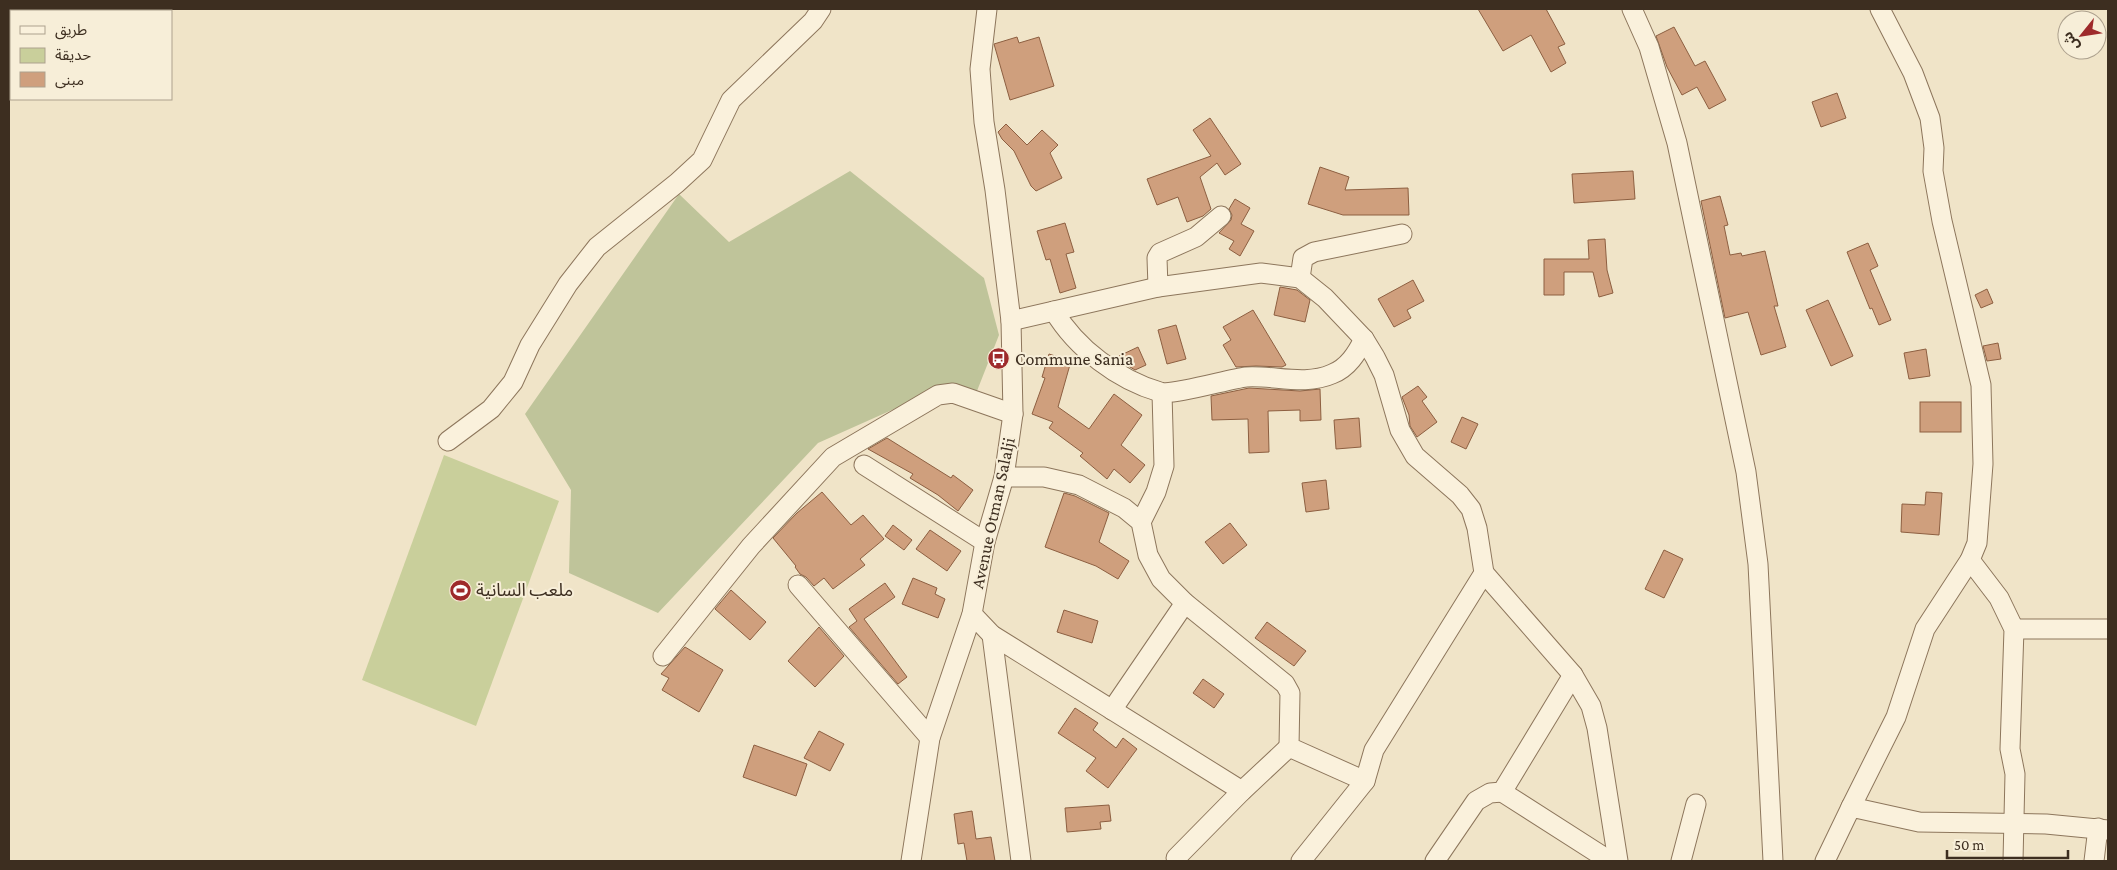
<svg xmlns="http://www.w3.org/2000/svg" width="2117" height="870" viewBox="0 0 2117 870" font-family="'Crimson Pro','Noto Sans Arabic',serif">
<style>
.green{fill:#c9cf9b}
.cemetery{fill:#bfc49a}
.building{fill:#cf9f7d;stroke:#8d5f41}
.lines{fill:none;stroke-linecap:round;stroke-linejoin:round}
.minor-casing{stroke:#8d765c;stroke-width:21}
.minor{stroke:#faf1dc;stroke-width:19}
.labels{text-anchor:middle;stroke-width:4;stroke-linejoin:round;paint-order:stroke}
.poi-label{font-size:18px;fill:#3d2e20;stroke:#f7eed8;text-anchor:start}
.street-label{font-size:18px;fill:#3d2e20;stroke:#f7eed8}
</style>
<rect width="100%" height="100%" fill="#f0e4c8"/>
<!-- green -->
<polygon class="green" points="444,455 559,501 476,726 362,680"/>
<!-- cemetery -->
<polygon class="cemetery" points="850,171 984,278 999,335 975,396 930,393 818,443 658,613 569,573 571,490 525,414 679,194 729,242"/>
<!-- building -->
<g class="building">
<polygon points="1478,9 1546,9 1565,44 1558,47 1566,63 1551,72 1531,35 1503,51"/>
<polygon points="1674,27 1695,66 1705,61 1726,100 1709,109 1697,87 1682,95 1667,67 1656,36"/>
<polygon points="1017,37 1019,43 1039,37 1054,86 1010,100 994,44"/>
<polygon points="1837,93 1846,118 1821,127 1812,102"/>
<polygon points="1210,118 1241,164 1225,175 1217,163 1200,177 1211,209 1203,216 1187,222 1178,197 1157,205 1147,179 1211,156 1193,130"/>
<polygon points="1006,124 1027,145 1042,130 1058,145 1050,153 1062,178 1036,191 1031,186 1014,151 1002,139 998,132"/>
<polygon points="1320,167 1349,177 1345,190 1408,188 1409,215 1343,215 1308,204"/>
<polygon points="1633,171 1635,199 1574,203 1572,174"/>
<polygon points="1720,196 1728,225 1724,226 1730,255 1741,253 1742,256 1765,251 1778,306 1774,306 1786,347 1761,355 1748,312 1725,318 1701,201"/>
<polygon points="1235,199 1250,208 1241,224 1254,231 1240,256 1229,249 1234,241 1219,233 1231,220 1232,215 1229,209"/>
<polygon points="1065,223 1074,252 1066,254 1076,288 1060,293 1050,259 1046,260 1037,231"/>
<polygon points="1605,239 1607,270 1613,293 1599,297 1593,272 1564,272 1564,295 1544,295 1544,259 1589,259 1588,240"/>
<polygon points="1868,243 1878,266 1870,270 1891,320 1879,325 1872,308 1870,309 1847,252"/>
<polygon points="1413,280 1424,301 1407,310 1411,318 1394,327 1378,299"/>
<polygon points="1280,287 1297,290 1310,300 1305,322 1274,315"/>
<polygon points="1987,289 1993,303 1981,308 1975,295"/>
<polygon points="1828,300 1853,356 1831,366 1806,310"/>
<polygon points="1253,310 1286,365 1282,367 1256,366 1236,367 1223,345 1231,340 1223,327"/>
<polygon points="1176,325 1186,359 1167,364 1158,330"/>
<polygon points="1998,343 2001,359 1987,361 1983,346"/>
<polygon points="1138,347 1146,365 1135,370 1122,362 1119,356"/>
<polygon points="1926,349 1930,376 1909,379 1904,353"/>
<polygon points="1049,354 1071,361 1058,407 1089,429 1114,394 1142,415 1121,445 1145,465 1130,483 1114,469 1107,479 1080,456 1083,453 1049,428 1053,422 1032,414 1045,378 1042,377"/>
<polygon points="1418,386 1427,397 1422,401 1437,422 1417,437 1410,426 1409,415 1402,397"/>
<polygon points="1249,388 1300,391 1320,389 1321,420 1300,421 1300,410 1268,411 1269,452 1249,453 1248,419 1212,420 1211,396"/>
<rect x="1920" y="402" width="41" height="30"/>
<polygon points="1462,417 1478,424 1466,449 1451,442"/>
<polygon points="1359,418 1361,447 1336,449 1334,420"/>
<polygon points="887,438 951,478 953,475 973,490 958,511 938,495 910,478 913,474 868,449"/>
<polygon points="1326,480 1329,509 1306,512 1302,483"/>
<polygon points="822,492 851,525 863,515 884,539 860,559 865,565 833,589 824,578 814,586 806,577 800,574 795,567 796,566 773,538 797,513"/>
<polygon points="1926,492 1942,493 1939,535 1901,532 1902,504 1925,505"/>
<polygon points="1064,493 1075,496 1109,513 1099,542 1129,561 1118,579 1096,566 1045,547"/>
<polygon points="1230,523 1247,545 1223,564 1205,542"/>
<polygon points="893,525 912,540 904,550 885,536"/>
<polygon points="930,530 961,551 947,571 916,549"/>
<polygon points="1664,550 1683,559 1664,598 1645,589"/>
<polygon points="913,578 937,588 935,594 945,599 938,618 902,604"/>
<polygon points="885,583 895,597 864,619 907,677 898,684 849,627 857,621 849,609"/>
<polygon points="731,590 766,622 750,640 715,609"/>
<polygon points="1064,610 1098,621 1092,643 1057,632"/>
<polygon points="1267,622 1306,651 1294,666 1255,638"/>
<polygon points="819,627 844,656 815,687 788,661"/>
<polygon points="685,647 723,670 699,712 662,690 669,678 661,674"/>
<polygon points="1203,679 1224,694 1214,708 1193,693"/>
<polygon points="1075,708 1098,723 1093,730 1116,748 1123,738 1137,749 1108,788 1086,771 1096,758 1058,733"/>
<polygon points="819,731 844,744 830,771 804,758"/>
<polygon points="754,745 807,764 796,796 743,777"/>
<polygon points="1109,805 1111,821 1100,822 1101,829 1067,832 1065,808"/>
<polygon points="972,811 976,839 991,837 995,861 967,861 964,843 958,844 954,814"/>
</g>
<g class="lines">
<defs>
<g id="minor">
<polyline points="1632,9 1649,47 1677,143 1746,472 1758,564 1773,861"/>
<polyline points="1300,278 1303,258 1314,252 1402,234"/>
<polyline points="1158,287 1157,258 1160,253 1196,237 1221,216"/>
<path d="M1054,311c22,37 64,69 106,81 12,4 69,-13 86,-15 28,-2 59,9 86,-3 16,-6 25,-21 32,-35"/>
<polyline points="1011,321 1158,287 1261,273 1300,278 1325,298 1364,339 1375,357 1384,375 1400,430 1415,456 1460,495 1471,509 1477,528 1484,573 1573,675 1591,706 1597,728 1618,861"/>
<polyline points="448,441 491,409 513,382 530,345 568,284 597,247 677,183 702,160 731,100 813,21 821,9"/>
<polyline points="864,465 985,542"/>
<polyline points="1004,477 1044,477 1079,485 1124,508 1141,522 1148,555 1161,579 1185,603 1285,684 1290,693 1289,747 1365,781"/>
<polyline points="1141,522 1156,492 1164,466 1162,393"/>
<polyline points="1970,560 1999,598 2014,629 2010,749 2015,774 2013,861"/>
<polyline points="798,585 930,738"/>
<polyline points="972,614 992,635 1242,791"/>
<polyline points="2014,629 2108,629"/>
<polyline points="992,635 1021,861"/>
<polyline points="663,656 751,546 833,457 938,395 953,393 1013,414"/>
<polyline points="1112,710 1185,603"/>
<polyline points="1502,792 1610,861"/>
<polyline points="1851,807 1896,717 1925,629 1970,560 1977,543 1983,464 1981,385 1942,221 1933,171 1934,148 1930,118 1913,73 1880,9"/>
<polyline points="1176,858 1242,791 1289,747"/>
<polyline points="911,861 930,738 972,614 985,542 1004,477 1013,414 1011,321 995,190 984,122 980,69 987,9"/>
<polyline points="1301,861 1365,781 1374,750 1484,573"/>
<polyline points="1435,861 1476,801 1490,793 1502,792 1573,675"/>
<polyline points="1681,861 1696,804"/>
<polyline points="1825,861 1851,807 1919,822 2046,824 2108,830"/>
<polyline points="2094,861 2098,828"/>
</g>
</defs>
<!-- minor casing -->
<use href="#minor" class="minor-casing"/>
<!-- minor -->
<use href="#minor" class="minor"/>
</g>
<!-- icons -->
<defs>
<symbol id="bus-disc" viewBox="-11 -11 22 22"><circle r="9.5" fill="#9e2a2b" stroke="#f7eed8"/><path d="M-5-6H5V4H4V6H2V4H-2V6H-4V4H-5ZM-3.5-4V0h7V-4ZM-3.5 1.2v1.5H-2V1.2ZM2 1.2v1.5H3.5V1.2Z" fill="#fff"/></symbol>
<symbol id="stadium-disc" viewBox="-11 -11 22 22"><circle r="9.5" fill="#9e2a2b" stroke="#f7eed8"/><path d="M0-5a6.5 5 0 1 0 0 10a6.5 5 0 1 0 0-10ZM-3.5-1.8h7v3.6h-7Z" fill="#fff"/></symbol>
</defs>
<g fill-rule="evenodd">
<use href="#bus-disc" x="986" y="346" width="25" height="25"/>
<use href="#stadium-disc" x="448" y="578" width="25" height="25"/>
</g>
<g class="labels">
<!-- poi labels -->
<g class="poi-label">
<text x="1015" y="365">Commune Sania</text>
<text x="476" y="596">ملعب السانية</text>
</g>
<!-- street labels -->
<g class="street-label">
<text transform="translate(993 513) rotate(-78)" y="6">Avenue Otman Salalji</text>
</g>
</g>
<!-- border -->
<rect width="2117" height="870" fill="none" stroke="#3d2e20" stroke-width="20"/>
<!-- legend -->
<rect x="10" y="10" width="162" height="90" fill="#f7eed8" stroke="#ada18e"/>
<rect x="20" y="26" width="25" height="8" fill="#faf1dc" stroke="#ada18e"/>
<text x="55" y="35" font-size="15" fill="#3d2e20">طريق</text>
<rect x="20" y="48" width="25" height="15" fill="#c9cf9b" stroke="#ada18e"/>
<text x="55" y="60" font-size="15" fill="#3d2e20">حديقة</text>
<rect x="20" y="72" width="25" height="15" fill="#cf9f7d" stroke="#ada18e"/>
<text x="55" y="85" font-size="15" fill="#3d2e20">مبنى</text>
<!-- north arrow -->
<g transform="translate(2082 35) rotate(240)"><circle r="24" fill="#f7eed8" stroke="#ada18e"/>
<path d="M0-4L9 19L0 12L-9 19Z" fill="#9e2a2b"/>
<text y="-8" font-size="14" font-weight="bold" text-anchor="middle" fill="#3d2e20">ش</text>
</g>
<!-- scale -->
<path d="M1947 850v8h121v-8" fill="none" stroke="#3d2e20" stroke-width="2.5"/>
<text x="1954" y="850" font-size="15" fill="#3d2e20" stroke="#f7eed8" stroke-width="4" paint-order="stroke">50 m</text>
</svg>
